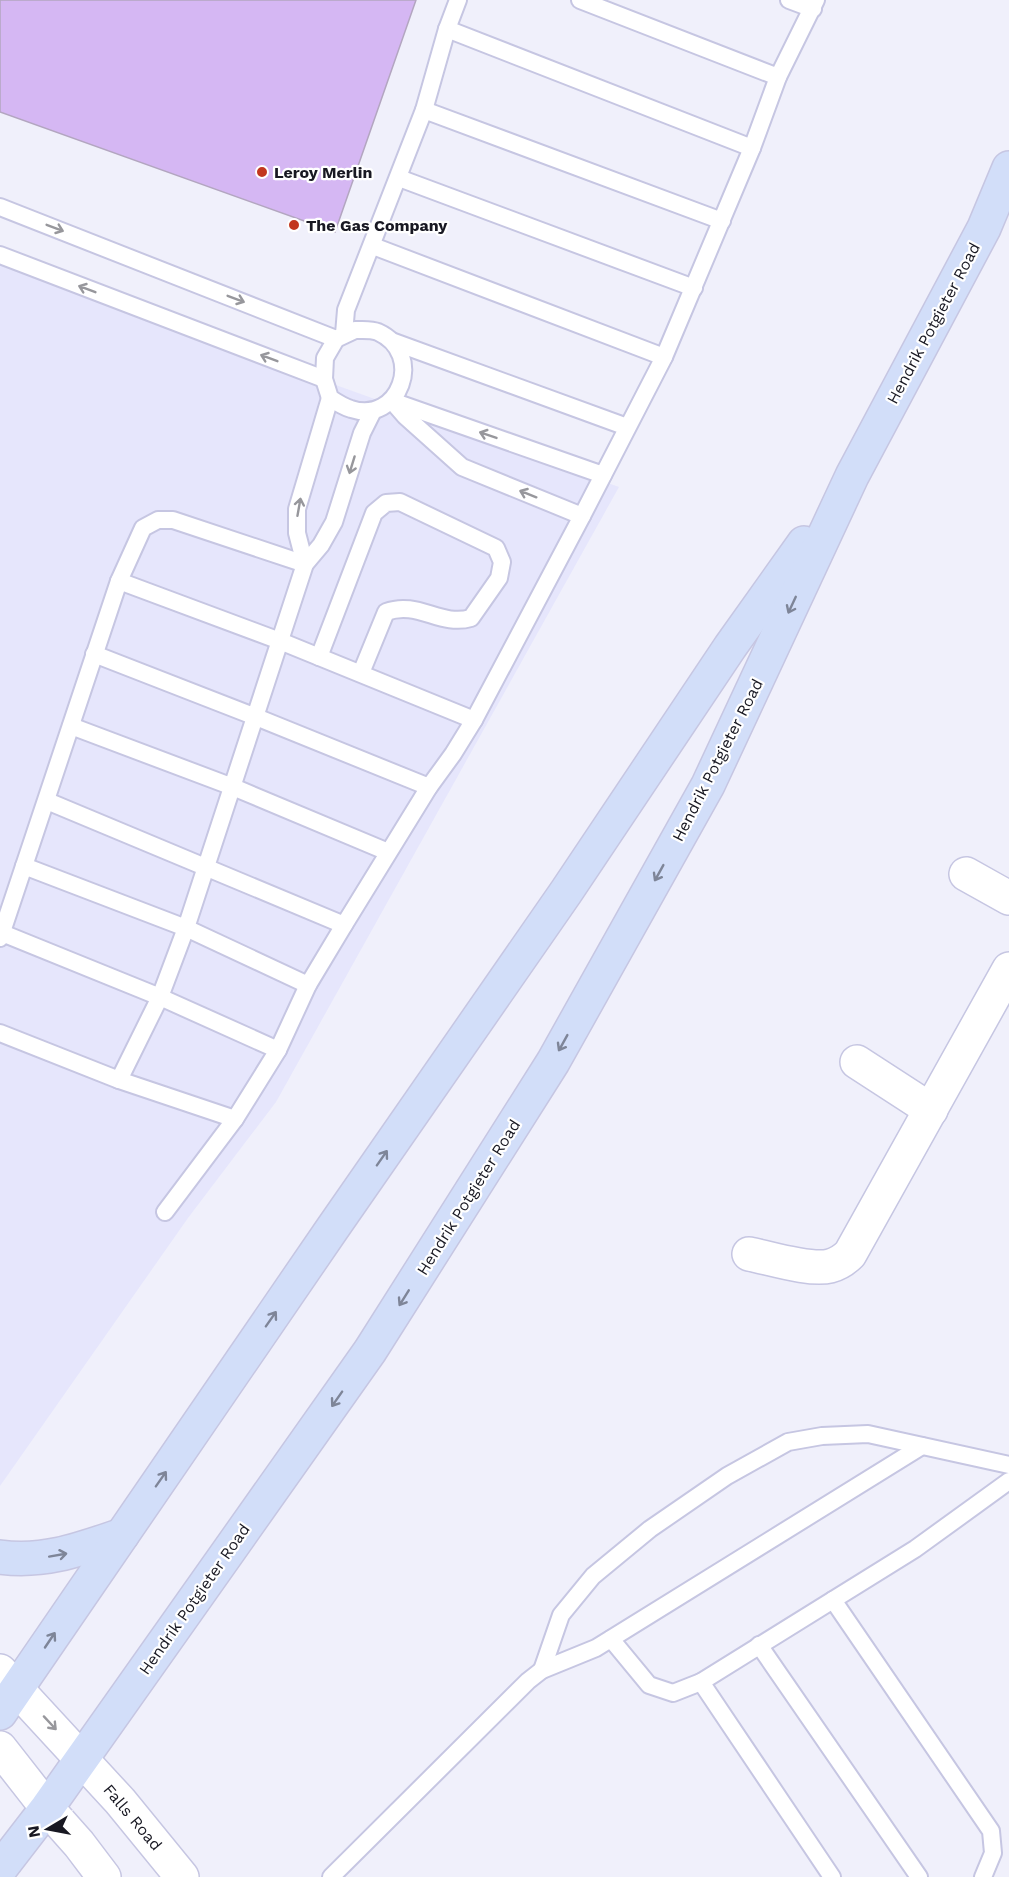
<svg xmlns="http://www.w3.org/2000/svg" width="1009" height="1877" viewBox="0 0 1009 1877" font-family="'Work Sans',sans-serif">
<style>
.built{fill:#e6e6fc}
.building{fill:#d5b7f3;stroke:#b3a6c0;stroke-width:1.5}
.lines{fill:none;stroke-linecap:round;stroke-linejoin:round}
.lane-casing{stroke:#c6c6e2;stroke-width:20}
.street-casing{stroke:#c6c6e2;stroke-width:36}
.secondary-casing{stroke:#c6c6e2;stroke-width:36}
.lane{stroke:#fff;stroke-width:16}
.street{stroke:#fff;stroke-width:33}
.secondary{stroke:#d2def9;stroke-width:33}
.oneway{stroke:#97979c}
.oneway2{stroke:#7e8598}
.poi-dot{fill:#c2371f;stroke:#fff;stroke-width:2}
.labels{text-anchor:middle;stroke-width:4.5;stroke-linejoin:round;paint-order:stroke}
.poi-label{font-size:16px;font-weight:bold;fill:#181822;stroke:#fff;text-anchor:start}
.street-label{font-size:16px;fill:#181822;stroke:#fff}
</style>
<rect width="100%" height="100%" fill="#f0f0fb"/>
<!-- built -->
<polygon class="built" points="0,264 619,487 276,1102 188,1218 0,1486"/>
<!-- building -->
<polygon class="building" points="0,0 416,0 335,232 0,112"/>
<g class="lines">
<defs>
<g id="lane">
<polyline points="580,0 778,77"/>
<polyline points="789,0 813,9"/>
<polyline points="447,29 752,148"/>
<polyline points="424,110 722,221"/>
<polyline points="399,178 694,288"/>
<polyline points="0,207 336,339"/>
<polyline points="373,246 664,357"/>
<polyline points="0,255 324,379"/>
<path d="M355,330c7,0 16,-1 23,2 48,22 21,93 -27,77 -7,-2 -15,-7 -21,-11l-6,-19 1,-21 11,-19z"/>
<polyline points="344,334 346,310 424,110 447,29 458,0"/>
<polyline points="394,342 627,427"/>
<polyline points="392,401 405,416 462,467 582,516"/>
<polyline points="392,401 603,475"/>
<polyline points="305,564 297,533 297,509 330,398"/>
<polyline points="119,581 280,641 474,720 453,754 429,787 344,925 308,985 278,1050 235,1119 165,1212"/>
<polyline points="94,654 256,717 429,787"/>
<path d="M319,657l55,-144 12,-10 14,-1 96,46 6,14 -3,16 -28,40c-31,9 -53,-18 -85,-6l-25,61"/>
<polyline points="474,720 582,516 664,357 752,148 778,77 816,0"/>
<polyline points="71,726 233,787 388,852"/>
<polyline points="47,801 344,925"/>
<polyline points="24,866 186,928 308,985"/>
<polyline points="2,933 160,997 278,1050"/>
<polyline points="0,938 119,581 143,528 158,520 173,520 305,564"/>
<polyline points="0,1033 119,1080 160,997 186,928 305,564 321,545 334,522 362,433 373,411"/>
<polyline points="119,1080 235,1119"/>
<polyline points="833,1600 991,1831 993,1853 983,1877"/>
<polyline points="611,1639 649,1685 673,1693 701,1682 915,1549 1009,1481"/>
<polyline points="759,1645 919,1877"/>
<polyline points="542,1670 561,1615 593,1576 650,1529 727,1476 788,1442 822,1436 868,1434 1009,1465"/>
<polyline points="701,1682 832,1877"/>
<polyline points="331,1877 528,1681 542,1670 596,1648 922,1446"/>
</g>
<g id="street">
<polyline points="966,874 1009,898"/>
<polyline points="857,1062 931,1110"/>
<path d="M749,1254c21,4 61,17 81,12 8,-2 14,-6 20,-12l159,-285"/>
<polyline points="0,1671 120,1801 182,1877"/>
<polyline points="0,1748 47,1808 79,1844 104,1877"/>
</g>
<g id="secondary">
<path d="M0,1557c45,6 81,-8 122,-22"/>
<polyline points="0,1713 332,1229 566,892 730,647 804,543"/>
<polyline points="0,1869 47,1808 370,1351 553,1062 708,785 852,476 984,228 1009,168"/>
</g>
</defs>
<!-- lane casing -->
<use href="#lane" class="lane-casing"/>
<!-- street casing -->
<use href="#street" class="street-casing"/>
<!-- secondary casing -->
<use href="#secondary" class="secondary-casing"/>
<!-- lane -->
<use href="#lane" class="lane"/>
<!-- street -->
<use href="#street" class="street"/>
<!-- secondary -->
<use href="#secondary" class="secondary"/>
</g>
<!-- one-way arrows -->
<defs><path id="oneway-shaft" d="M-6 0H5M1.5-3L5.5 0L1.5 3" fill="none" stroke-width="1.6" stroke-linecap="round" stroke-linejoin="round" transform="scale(1.5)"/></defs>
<g class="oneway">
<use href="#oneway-shaft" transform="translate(55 228) rotate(21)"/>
<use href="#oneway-shaft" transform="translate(87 289) rotate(-159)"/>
<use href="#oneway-shaft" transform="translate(236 299) rotate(21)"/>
<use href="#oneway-shaft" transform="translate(269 358) rotate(-159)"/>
<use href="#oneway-shaft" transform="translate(488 435) rotate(-161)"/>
<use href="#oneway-shaft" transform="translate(352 465) rotate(107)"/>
<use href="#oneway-shaft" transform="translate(528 494) rotate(-158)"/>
<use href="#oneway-shaft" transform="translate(299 507) rotate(-80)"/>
<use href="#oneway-shaft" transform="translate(50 1723) rotate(47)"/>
</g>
<g class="oneway2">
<use href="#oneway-shaft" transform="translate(792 605) rotate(115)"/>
<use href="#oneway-shaft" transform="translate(659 873) rotate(119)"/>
<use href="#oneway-shaft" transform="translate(563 1043) rotate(119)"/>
<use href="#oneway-shaft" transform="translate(382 1158) rotate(-55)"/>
<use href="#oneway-shaft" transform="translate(404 1298) rotate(122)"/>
<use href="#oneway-shaft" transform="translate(271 1319) rotate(-55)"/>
<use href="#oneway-shaft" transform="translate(337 1399) rotate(125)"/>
<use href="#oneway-shaft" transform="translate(161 1479) rotate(-55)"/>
<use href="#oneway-shaft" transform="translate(58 1555) rotate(-10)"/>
<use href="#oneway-shaft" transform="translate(50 1640) rotate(-56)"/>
</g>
<!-- markers -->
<g class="poi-dot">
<circle cx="262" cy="172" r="6"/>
<circle cx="294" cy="225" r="6"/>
</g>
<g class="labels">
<!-- poi labels -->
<g class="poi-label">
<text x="274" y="178">Leroy Merlin</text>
<text x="306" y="231">The Gas Company</text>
</g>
<!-- street labels -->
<g class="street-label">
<text transform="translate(933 323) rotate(-62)" y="6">Hendrik Potgieter Road</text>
<text transform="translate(717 760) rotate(-63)" y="6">Hendrik Potgieter Road</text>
<text transform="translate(468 1197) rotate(-58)" y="6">Hendrik Potgieter Road</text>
<text transform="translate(194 1599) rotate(-55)" y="6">Hendrik Potgieter Road</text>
<text transform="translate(133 1817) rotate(50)" y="6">Falls Road</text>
</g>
</g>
<!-- north arrow -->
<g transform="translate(48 1829) rotate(260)" stroke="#ffffff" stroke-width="4.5" paint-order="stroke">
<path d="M0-4.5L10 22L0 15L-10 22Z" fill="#181822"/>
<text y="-9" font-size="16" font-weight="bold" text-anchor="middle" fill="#181822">N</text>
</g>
</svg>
